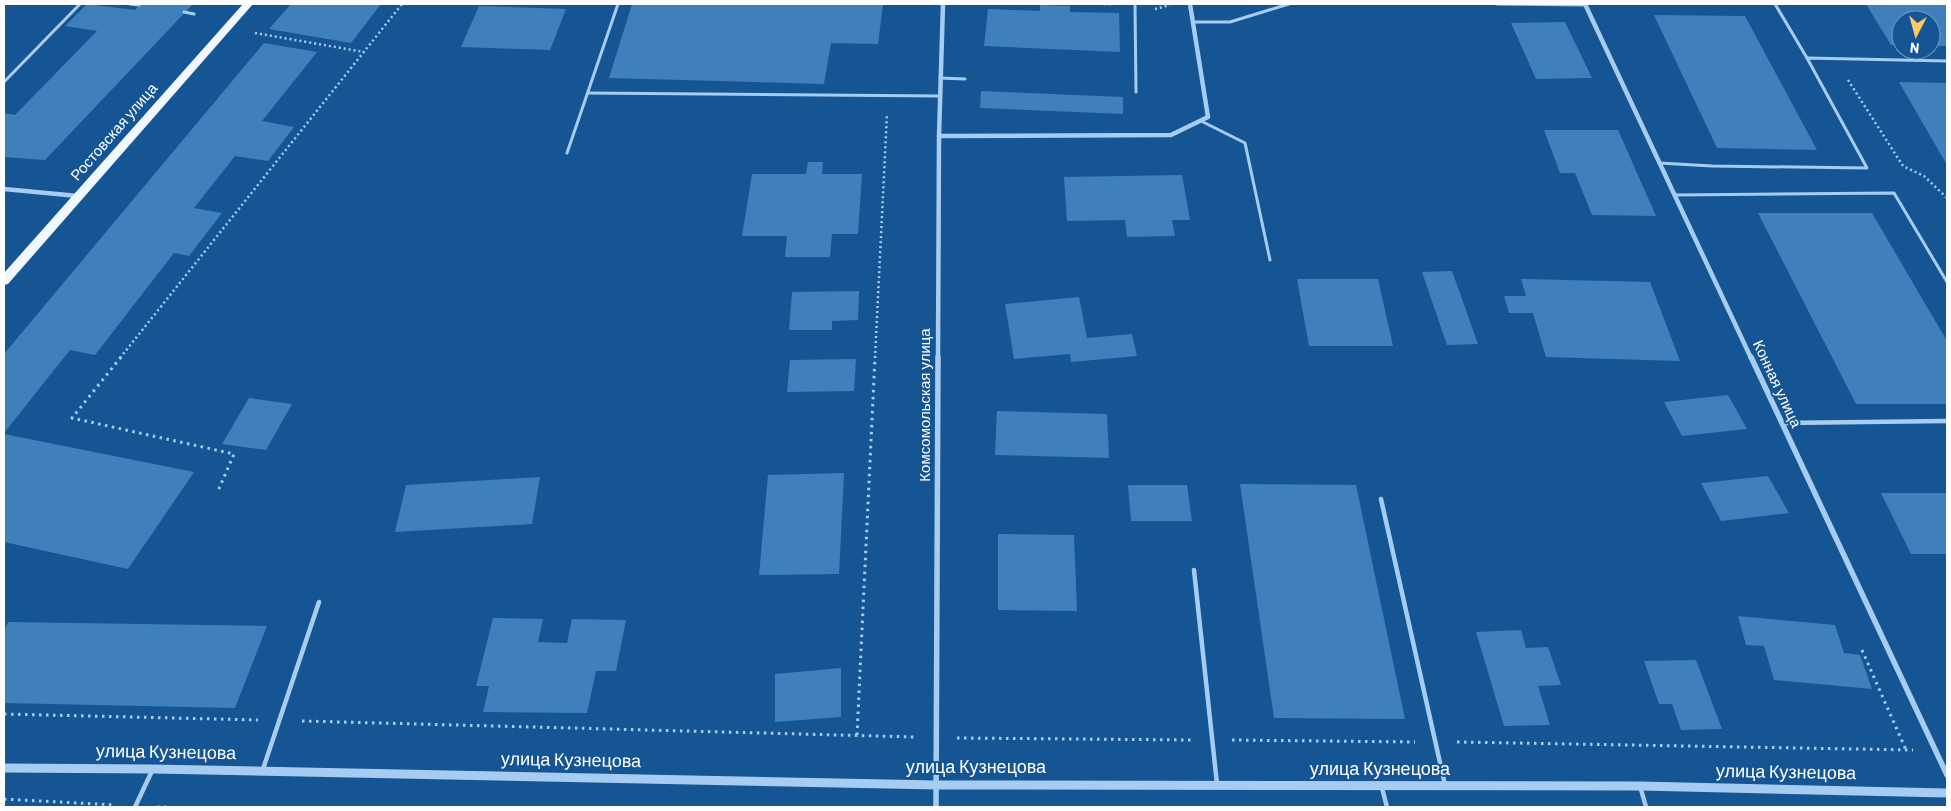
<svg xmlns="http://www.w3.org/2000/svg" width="1951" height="811" viewBox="0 0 1951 811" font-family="Barlow,sans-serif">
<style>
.building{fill:#3e7fbc}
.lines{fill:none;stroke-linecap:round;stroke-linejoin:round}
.path-far1{stroke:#a6cdf1;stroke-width:2.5;stroke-dasharray:2 3;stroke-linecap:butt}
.path{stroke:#a6cdf1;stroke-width:3;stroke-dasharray:2.5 4.5;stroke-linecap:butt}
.service-far1{stroke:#a6cdf1;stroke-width:3}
.service{stroke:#a6cdf1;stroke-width:4.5}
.minor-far1{stroke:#a6cdf1;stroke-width:4.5}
.minor{stroke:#a6cdf1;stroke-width:5.5}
.tertiary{stroke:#a6cdf1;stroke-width:9}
.primary{fill:#f0f7ff;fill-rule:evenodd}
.labels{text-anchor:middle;stroke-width:4;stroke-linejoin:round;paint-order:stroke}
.street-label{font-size:15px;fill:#fff;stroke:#165594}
.near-street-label{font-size:18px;fill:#fff;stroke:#165594}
</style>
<rect width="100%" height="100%" fill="#165594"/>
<!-- building -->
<g class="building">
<polygon points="87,4 135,10 140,4 193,4 45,160 4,157 4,113 15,115 97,31 65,26"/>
<polygon points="291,4 381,4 351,43 269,29"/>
<polygon points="632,4 826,4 883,5 878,44 831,43 824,84 609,78"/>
<polygon points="1866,4 1947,4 1947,46 1931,46 1931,20 1901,20 1901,45 1891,45"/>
<polygon points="1040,5 1070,6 1070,12 1119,13 1120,52 984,46 988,9 1040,11"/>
<polygon points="479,6 566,9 550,50 461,47"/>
<polygon points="1654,15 1745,16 1817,150 1717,148"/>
<polygon points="1565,22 1592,78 1536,79 1511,23"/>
<polygon points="264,43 317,52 262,121 294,127 268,161 235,156 194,208 222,213 189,256 174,253 95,355 70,350 4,433 4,354"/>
<polygon points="1899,82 1947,83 1947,165"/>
<polygon points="981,91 1123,97 1123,114 980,108"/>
<polygon points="1544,130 1618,130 1656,216 1592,215 1575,173 1560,173"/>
<polygon points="808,162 823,162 822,174 862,174 858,234 832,234 830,257 785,257 787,236 742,236 752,174 806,174"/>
<polygon points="1182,175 1190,220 1172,220 1175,236 1127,237 1125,220 1067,221 1064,177"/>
<polygon points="1758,213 1872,213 1947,341 1947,404 1856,404"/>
<polygon points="1452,271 1478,344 1447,345 1422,272"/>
<polygon points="1297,279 1378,279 1393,346 1309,346"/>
<polygon points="1521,279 1650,282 1680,361 1546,357 1533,313 1509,313 1504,296 1526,296"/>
<polygon points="859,291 858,320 832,321 832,330 789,330 792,292"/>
<polygon points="1079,297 1087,338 1132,334 1137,356 1071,362 1070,354 1014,359 1005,304"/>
<polygon points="856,359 854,391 787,392 790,360"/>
<polygon points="1728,395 1747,429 1682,436 1664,402"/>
<polygon points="249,398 292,404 266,450 222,444"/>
<polygon points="997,411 1107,414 1109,458 995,455"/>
<polygon points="4,434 194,472 128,569 4,542"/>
<polygon points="844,473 839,574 759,575 768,475"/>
<polygon points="1768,476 1789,513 1721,521 1701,483"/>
<polygon points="540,477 532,524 395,532 406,485"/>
<polygon points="1240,484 1356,485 1405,719 1274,718"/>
<polygon points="1128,485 1187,485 1192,521 1131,521"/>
<polygon points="1881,493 1947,493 1947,554 1911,554"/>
<polygon points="998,534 1074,535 1077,611 998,610"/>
<polygon points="1738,616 1835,625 1844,653 1860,655 1872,689 1774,680 1764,646 1746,645"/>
<polygon points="493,618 543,619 538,642 567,643 572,619 626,620 616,671 596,671 587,713 483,712 489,686 476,686"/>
<polygon points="8,622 267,626 235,708 4,703 4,626 6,627"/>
<polygon points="1521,630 1526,648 1548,647 1561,685 1538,686 1550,725 1504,726 1476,632"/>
<polygon points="1696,660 1722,729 1681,730 1672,704 1659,704 1644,661"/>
<polygon points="841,668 841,717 775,722 775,674"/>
</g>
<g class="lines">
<!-- path-far1 -->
<g class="path-far1">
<polyline points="1104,4 1114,4"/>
<polyline points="1155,9 1170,5"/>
<polyline points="255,33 364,52"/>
<polyline points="1848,80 1903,166 1924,176 1947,198"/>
<polyline points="120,358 402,4"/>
<polyline points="875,358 887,114"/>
</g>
<!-- path -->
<g class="path">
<polyline points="121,357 72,418 234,454 218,491"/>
<polyline points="1862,650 1906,750"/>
<polyline points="4,714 258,720"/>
<polyline points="302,721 915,737"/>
<polyline points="857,735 875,357"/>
<polyline points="957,738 1193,740"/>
<polyline points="1232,740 1415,742"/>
<polyline points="1457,742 1913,750"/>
<polyline points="4,799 115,805"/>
<polyline points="157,807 167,807"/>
</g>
<!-- service-far1 -->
<g class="service-far1">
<polyline points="130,4 139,5"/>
<polyline points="1135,4 1136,92"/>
<polyline points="1497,4 1585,5"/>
<polyline points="1775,4 1807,58"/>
<polyline points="184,12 194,14"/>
<polyline points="1193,22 1230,22 1289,4"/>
<polyline points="940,78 965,79"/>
<polyline points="4,82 80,4"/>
<polyline points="588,93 939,96"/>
<polyline points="1201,121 1245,143 1270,260"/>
<polyline points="567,153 618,4"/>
<polyline points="1659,163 1712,166 1867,168 1807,58 1947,61"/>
<polyline points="1675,195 1894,193 1947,282"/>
</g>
<!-- service -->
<g class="service">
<polyline points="1782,423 1947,421"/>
<polyline points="1381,499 1445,785"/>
<polyline points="1194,570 1217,784"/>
<polyline points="263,769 319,602"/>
<polyline points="1640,786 1646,807"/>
<polyline points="1382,788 1387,807"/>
<polyline points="135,807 152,771"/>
</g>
<!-- minor-far1 -->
<g class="minor-far1">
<polyline points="1585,4 1751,358"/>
<polyline points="939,136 1171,135 1208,117 1190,4"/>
<polyline points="4,189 78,196"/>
<polyline points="938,358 939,136 943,4"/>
</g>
<!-- minor -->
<g class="minor">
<polyline points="1751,357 1947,775"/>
<polyline points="936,807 938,357"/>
</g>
<!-- tertiary -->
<polyline class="tertiary" points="4,768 153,769 937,785 1640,786 1947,793"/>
<!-- primary -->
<polygon class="primary" points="243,4 253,4 8,284 4,285 4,273"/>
</g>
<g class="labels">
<!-- street labels -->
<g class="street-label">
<text transform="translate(114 132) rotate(-49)" y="5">Ростовская улица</text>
<text transform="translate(1777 384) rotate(65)" y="5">Конная улица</text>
<text transform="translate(925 405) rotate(-90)" y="5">Комсомольская улица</text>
</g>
<!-- near-street labels -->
<g class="near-street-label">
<text transform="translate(166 752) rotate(1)" y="6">улица Кузнецова</text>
<text transform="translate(571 760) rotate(1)" y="6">улица Кузнецова</text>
<text x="976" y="773">улица Кузнецова</text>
<text x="1380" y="775">улица Кузнецова</text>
<text transform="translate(1786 772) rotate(1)" y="6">улица Кузнецова</text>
</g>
</g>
<!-- border -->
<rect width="1951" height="811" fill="none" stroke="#ffffff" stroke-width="10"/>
<!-- north arrow -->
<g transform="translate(1916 35) rotate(186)"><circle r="24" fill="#165594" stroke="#7399bf"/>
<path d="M0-4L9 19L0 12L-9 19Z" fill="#ffc966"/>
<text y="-8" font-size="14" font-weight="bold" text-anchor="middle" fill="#ffffff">N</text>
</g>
</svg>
